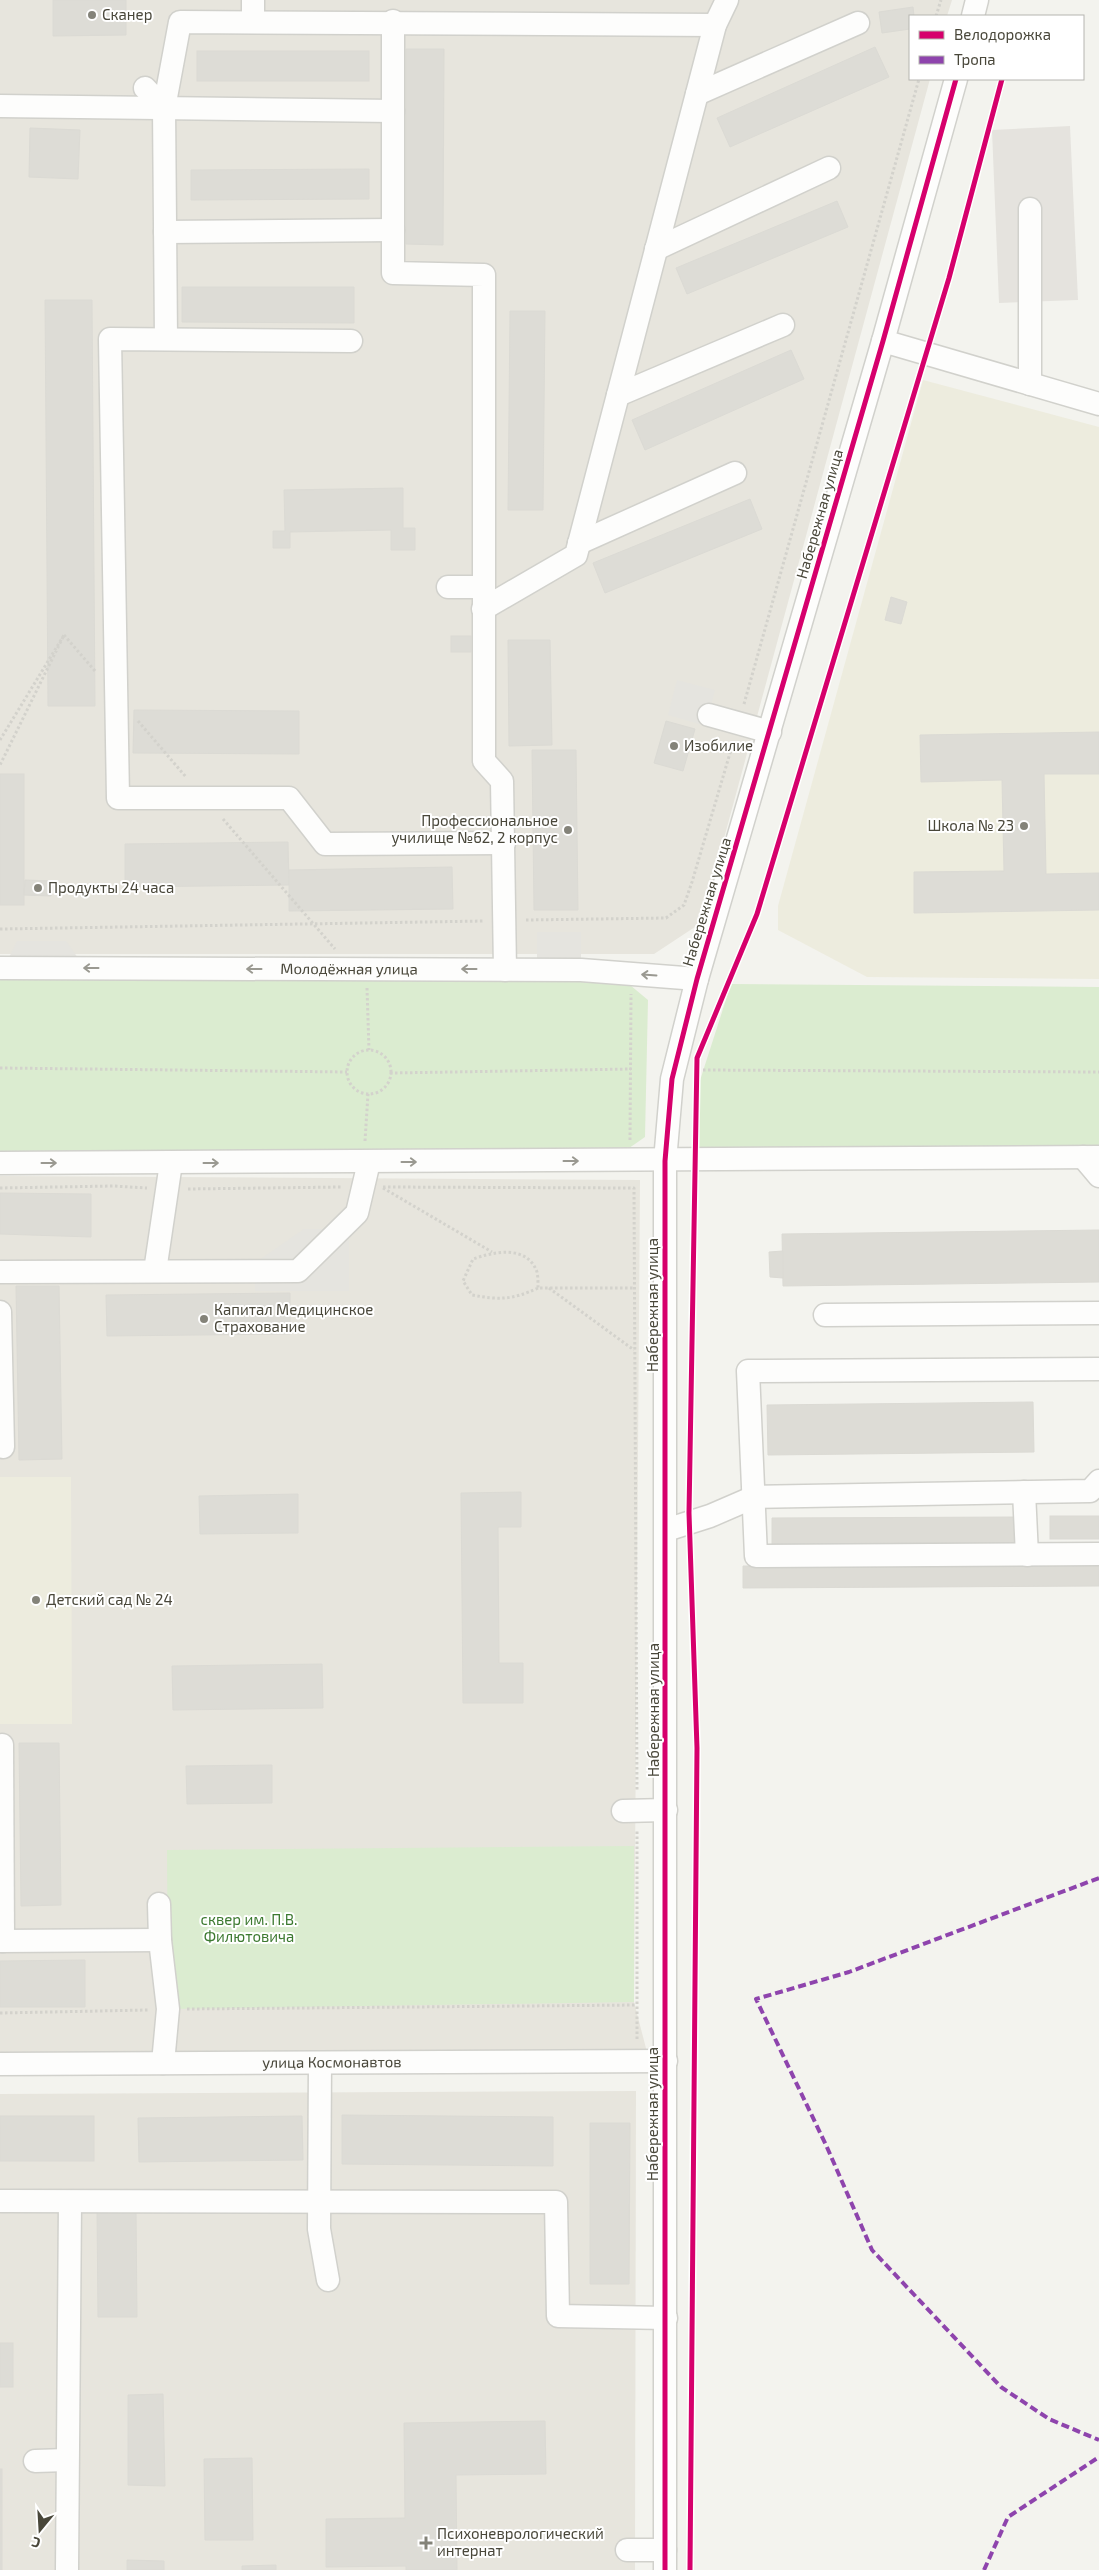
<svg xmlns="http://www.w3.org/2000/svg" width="1099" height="2570" viewBox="0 0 1099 2570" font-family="'Exo 2',sans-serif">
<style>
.residential{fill:#e7e5dd}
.industrial{fill:#e5e3de}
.education{fill:#edecde}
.green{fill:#dbecd0}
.parking{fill:#e5e4df}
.building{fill:#dddcd6;stroke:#dbdad4}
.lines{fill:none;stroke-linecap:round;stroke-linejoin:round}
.minor-casing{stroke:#d1d1cc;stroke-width:25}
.path{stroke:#d3d2cc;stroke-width:3;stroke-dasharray:2.5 2.5;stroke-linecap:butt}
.minor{stroke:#fdfdfc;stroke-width:22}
.quiet{stroke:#8e44ad;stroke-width:4;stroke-dasharray:8 4;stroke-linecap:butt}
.cycleway-casing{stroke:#fff;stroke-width:8}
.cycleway{stroke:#d6006c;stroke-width:5}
.oneway{stroke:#9a9991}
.poi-dot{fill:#848379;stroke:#fff;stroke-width:2}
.labels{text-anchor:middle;stroke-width:4;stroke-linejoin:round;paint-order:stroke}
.poi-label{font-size:15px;fill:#49473a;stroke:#fff;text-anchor:start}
.street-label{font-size:15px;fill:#49473a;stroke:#fff}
.park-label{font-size:15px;fill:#3c7930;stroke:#fff}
</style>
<rect width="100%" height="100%" fill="#f3f3ee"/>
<!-- residential -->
<g class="residential">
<polygon points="0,0 952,0 947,16 910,16 910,79 930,79 701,923 654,954 0,954"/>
<polygon points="0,1176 640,1180 634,2002 648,2056 0,2055"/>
<polygon points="636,2091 635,2570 0,2570 0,2094"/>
</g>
<!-- industrial -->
<polygon class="industrial" points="1070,126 1078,300 999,303 992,130"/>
<!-- education -->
<g class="education">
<polygon points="923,380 1099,427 1099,979 867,977 778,930 778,906"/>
<polygon points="0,1477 71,1477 72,1724 0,1724"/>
</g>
<!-- green -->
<g class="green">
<polygon points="0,979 624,980 648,1000 645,1137 622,1153 0,1160"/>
<polygon points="731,984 1099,987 1099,1145 696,1149 695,1096"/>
<polygon points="634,1846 634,2002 168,2009 167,1850"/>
</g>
<!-- parking -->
<g class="parking">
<polygon points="677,680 715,690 706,726 668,715"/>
<rect x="537" y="932" width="44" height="38"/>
<polygon points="17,941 66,941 85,968 4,968"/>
<polygon points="304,1229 349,1229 349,1291 255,1291 255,1263"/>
</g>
<!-- building -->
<g class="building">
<polygon points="53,0 126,0 126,35 53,36"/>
<polygon points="913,7 914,16 910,16 910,29 882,33 879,12"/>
<polygon points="875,47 889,77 730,147 717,118"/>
<polygon points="406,49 444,49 443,245 406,244"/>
<rect x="197" y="51" width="172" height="30"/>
<polygon points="30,128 80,130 78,179 29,177"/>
<polygon points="369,169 369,199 191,200 191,170"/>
<polygon points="837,201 848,227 687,294 676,268"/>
<polygon points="182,287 354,287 354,323 182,322"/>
<polygon points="45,300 92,300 95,706 48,706"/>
<polygon points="510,311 545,311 543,510 508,510"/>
<polygon points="791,350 804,379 645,450 632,420"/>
<polygon points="403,488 403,528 415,528 415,550 391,550 391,530 290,532 290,548 273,548 273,531 285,531 284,490"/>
<polygon points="750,499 762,529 605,593 593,563"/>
<polygon points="891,597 907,602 901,624 885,620"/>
<rect x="451" y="636" width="20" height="16"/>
<polygon points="508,640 550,640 552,745 509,746"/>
<polygon points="134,710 299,711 299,754 133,753"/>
<polygon points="666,721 695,729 683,771 654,763"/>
<polygon points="1099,732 1099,774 1044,774 1046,874 1099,873 1099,910 914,913 914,872 1004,871 1002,780 921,782 920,735"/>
<polygon points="532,750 576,750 578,910 534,910"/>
<rect x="0" y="774" width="24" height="131"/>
<polygon points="288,842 289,885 125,887 125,844"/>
<polygon points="452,867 453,909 289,911 289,870"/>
<polygon points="25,880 52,881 51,896 24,895"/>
<polygon points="0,1193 91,1194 91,1237 0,1234"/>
<polygon points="1099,1230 1099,1282 783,1286 782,1234"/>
<polygon points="783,1251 783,1278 770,1277 769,1252"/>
<polygon points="16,1286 59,1286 62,1459 19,1460"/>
<polygon points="290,1293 290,1334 107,1336 106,1295"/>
<polygon points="1033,1402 1034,1452 768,1455 767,1405"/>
<polygon points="521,1492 521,1527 498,1527 499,1663 523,1663 523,1703 463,1703 461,1493"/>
<polygon points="298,1494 298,1533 200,1534 199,1496"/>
<rect x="1050" y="1516" width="49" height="23"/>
<polygon points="1016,1517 1016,1543 772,1544 772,1518"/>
<polygon points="1099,1565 1099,1586 743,1588 743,1566"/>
<polygon points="322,1664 323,1708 173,1710 172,1666"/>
<polygon points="19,1743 59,1743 61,1905 21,1906"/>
<polygon points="272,1765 272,1803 187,1804 186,1766"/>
<polygon points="85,1960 85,2007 0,2007 0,1961"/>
<polygon points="342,2115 553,2117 553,2166 342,2164"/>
<rect x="0" y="2116" width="94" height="45"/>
<polygon points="302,2116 303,2160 139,2162 138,2118"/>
<polygon points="590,2123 630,2123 629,2284 590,2284"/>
<polygon points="97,2210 136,2210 137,2317 98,2317"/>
<rect x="0" y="2343" width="13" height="44"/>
<polygon points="163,2394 165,2486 128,2485 128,2395"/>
<polygon points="545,2421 546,2474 456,2475 457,2570 406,2570 406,2566 326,2567 326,2519 405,2518 404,2423"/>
<polygon points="252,2458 253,2540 205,2540 204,2459"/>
<rect x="0" y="2469" width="2" height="101"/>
<polygon points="127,2560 164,2561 164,2570 127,2570"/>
<polygon points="276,2565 276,2570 242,2570 242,2566"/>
</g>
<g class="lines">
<defs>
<g id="minor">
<polyline points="253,0 253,22"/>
<polyline points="973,16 977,0"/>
<polyline points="393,21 393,273 484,275 484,761 502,781 505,970"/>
<polyline points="145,88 164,108"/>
<polyline points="697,94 858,23"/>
<polyline points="0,106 393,111"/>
<polyline points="165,232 393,230"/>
<polyline points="656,249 829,168"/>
<polyline points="166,339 164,108 180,22 715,25"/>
<polyline points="351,341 110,339 118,798 289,798 325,844 504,843"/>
<polyline points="883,341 1099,404"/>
<polyline points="1030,384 1030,209"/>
<polyline points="618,395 783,325"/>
<polyline points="579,543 735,473"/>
<polyline points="448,587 483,587"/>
<polyline points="483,609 576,555 715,25 727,0"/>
<polyline points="709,715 770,732"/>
<path id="s1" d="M0,968l581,2 116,9"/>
<polyline points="1083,1157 1099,1176"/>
<polyline points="0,1163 1099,1157"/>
<polyline points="155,1271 171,1163"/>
<polyline points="0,1272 298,1271 357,1213 369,1162"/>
<polyline points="0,1312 3,1447"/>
<polyline points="825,1315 1099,1313"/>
<polyline points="1099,1369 748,1371 756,1556 1099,1554"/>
<polyline points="1024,1492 1027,1555"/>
<polyline points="666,1530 710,1516 754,1497 1090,1491 1099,1481"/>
<polyline points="2,1745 3,1941"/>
<polyline points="623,1811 666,1810"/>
<polyline points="159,1904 160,1940 168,2009 163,2063"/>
<polyline points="0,1941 160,1940"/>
<polyline points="320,2063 319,2229 328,2280"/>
<path id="s2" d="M0,2064l666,-3"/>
<polyline points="0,2201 556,2202 558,2316 666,2318"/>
<polyline points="35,2461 67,2460"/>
<polyline points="627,2550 665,2550"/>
<polyline points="67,2570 70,2202"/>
<polyline points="665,2570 665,1161 672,1079 697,979 883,341 956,79"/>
</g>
</defs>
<!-- minor casing -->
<use href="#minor" class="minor-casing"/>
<!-- path -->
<g class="path">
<polyline points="936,16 941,0"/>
<polyline points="64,635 95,671"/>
<polyline points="744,704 919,79"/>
<polyline points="138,721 186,777"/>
<polyline points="0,740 64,635 0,765"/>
<polyline points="223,819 335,949"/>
<polyline points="526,920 666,918 684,905 692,882 733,743"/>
<polyline points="0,929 484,921"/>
<polyline points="367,988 369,1050"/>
<circle cx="369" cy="1072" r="22"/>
<polyline points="0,1068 347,1072"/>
<polyline points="703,1070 1099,1072"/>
<polyline points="390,1073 631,1069"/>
<polyline points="630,1140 631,994"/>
<polyline points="365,1141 368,1094"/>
<polyline points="383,1187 634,1188 637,1791"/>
<polyline points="0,1188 113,1186 147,1188"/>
<polyline points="383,1188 492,1252"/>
<polyline points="188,1189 342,1187"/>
<path d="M538,1288c-26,12 -39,12 -66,7l-9,-14 10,-22c20,-7 54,-15 64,13 1,4 1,11 1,16h96"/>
<polyline points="549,1288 634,1350"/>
<polyline points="187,2009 637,2005"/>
<polyline points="0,2013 148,2010"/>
<polyline points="637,2039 637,1830"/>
</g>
<!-- minor -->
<use href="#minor" class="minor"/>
<!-- quiet -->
<g class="quiet">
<polyline points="1099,1878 849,1972 756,1999 826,2145 872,2250 1001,2387 1049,2419 1099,2440"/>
<polyline points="984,2570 1008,2517 1099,2457"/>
</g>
<defs>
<g id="cycleway">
<polyline points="665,2570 665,1161 672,1079 697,979 883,341 956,79"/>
<polyline points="690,2570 697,1748 689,1513 697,1058 757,914 949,278 1002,79"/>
</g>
</defs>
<!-- cycleway casing -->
<use href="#cycleway" class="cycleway-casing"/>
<!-- cycleway -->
<use href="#cycleway" class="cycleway"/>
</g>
<!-- one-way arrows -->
<defs><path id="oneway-shaft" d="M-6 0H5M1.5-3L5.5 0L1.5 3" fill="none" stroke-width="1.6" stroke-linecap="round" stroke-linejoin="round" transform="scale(1.25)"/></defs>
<g class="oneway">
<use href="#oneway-shaft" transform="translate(91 968) rotate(-180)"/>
<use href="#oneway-shaft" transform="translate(254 969) rotate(-180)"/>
<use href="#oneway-shaft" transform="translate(469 969) rotate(-180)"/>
<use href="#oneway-shaft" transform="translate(649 975) rotate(-176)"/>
<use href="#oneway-shaft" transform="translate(571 1161)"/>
<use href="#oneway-shaft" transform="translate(409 1162)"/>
<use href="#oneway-shaft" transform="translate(49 1163)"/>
<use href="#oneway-shaft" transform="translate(211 1163)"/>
</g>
<!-- markers -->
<g class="poi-dot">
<circle cx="92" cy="15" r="5"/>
<circle cx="674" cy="746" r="5"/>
<circle cx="1024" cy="826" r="5"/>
<circle cx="568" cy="830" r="5"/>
<circle cx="38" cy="888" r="5"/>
<circle cx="204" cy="1319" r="5"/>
<circle cx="36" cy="1600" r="5"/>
<path d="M423.5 2535.5h5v5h5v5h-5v5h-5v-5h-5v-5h5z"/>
</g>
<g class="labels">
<!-- poi labels -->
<g class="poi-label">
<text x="102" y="20">Сканер</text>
<text x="684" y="751">Изобилие</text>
<text x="558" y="826" text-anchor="end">Профессиональное<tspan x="558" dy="17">училище №62, 2 корпус</tspan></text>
<text x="1014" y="831" text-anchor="end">Школа № 23</text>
<text x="48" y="893">Продукты 24 часа</text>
<text x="214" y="1315">Капитал Медицинское<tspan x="214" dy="17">Страхование</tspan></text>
<text x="46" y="1605">Детский сад № 24</text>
<text x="437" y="2539">Психоневрологический<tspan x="437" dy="17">интернат</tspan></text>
</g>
<!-- street labels -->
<g class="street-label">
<text transform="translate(820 514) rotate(-74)" y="5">Набережная улица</text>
<text transform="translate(707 902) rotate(-73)" y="5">Набережная улица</text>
<text dy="5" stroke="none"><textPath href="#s1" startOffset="349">Молодёжная улица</textPath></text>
<text transform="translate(653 1305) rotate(-90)" y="5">Набережная улица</text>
<text transform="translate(654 1710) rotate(-90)" y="5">Набережная улица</text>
<text dy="5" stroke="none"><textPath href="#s2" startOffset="332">улица Космонавтов</textPath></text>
<text transform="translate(653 2114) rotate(-90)" y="5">Набережная улица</text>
</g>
<!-- park labels -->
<g class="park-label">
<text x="249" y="1925">сквер им. П.В.<tspan x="249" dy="17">Филютовича</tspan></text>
</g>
</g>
<!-- legend -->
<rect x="909" y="15" width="175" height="65" fill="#ffffff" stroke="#b6b5b0"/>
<rect x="919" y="31" width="25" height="8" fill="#d6006c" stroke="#b6b5b0"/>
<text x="954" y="40" font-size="15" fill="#49473a">Велодорожка</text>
<rect x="919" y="56" width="25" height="8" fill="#8e44ad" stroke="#b6b5b0"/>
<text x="954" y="65" font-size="15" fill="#49473a">Тропа</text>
<!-- north arrow -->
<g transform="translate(40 2530) rotate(198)" stroke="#ffffff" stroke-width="4" paint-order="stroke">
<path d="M0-4L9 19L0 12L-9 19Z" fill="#49473a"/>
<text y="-8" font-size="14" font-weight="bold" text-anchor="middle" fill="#49473a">С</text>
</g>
</svg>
